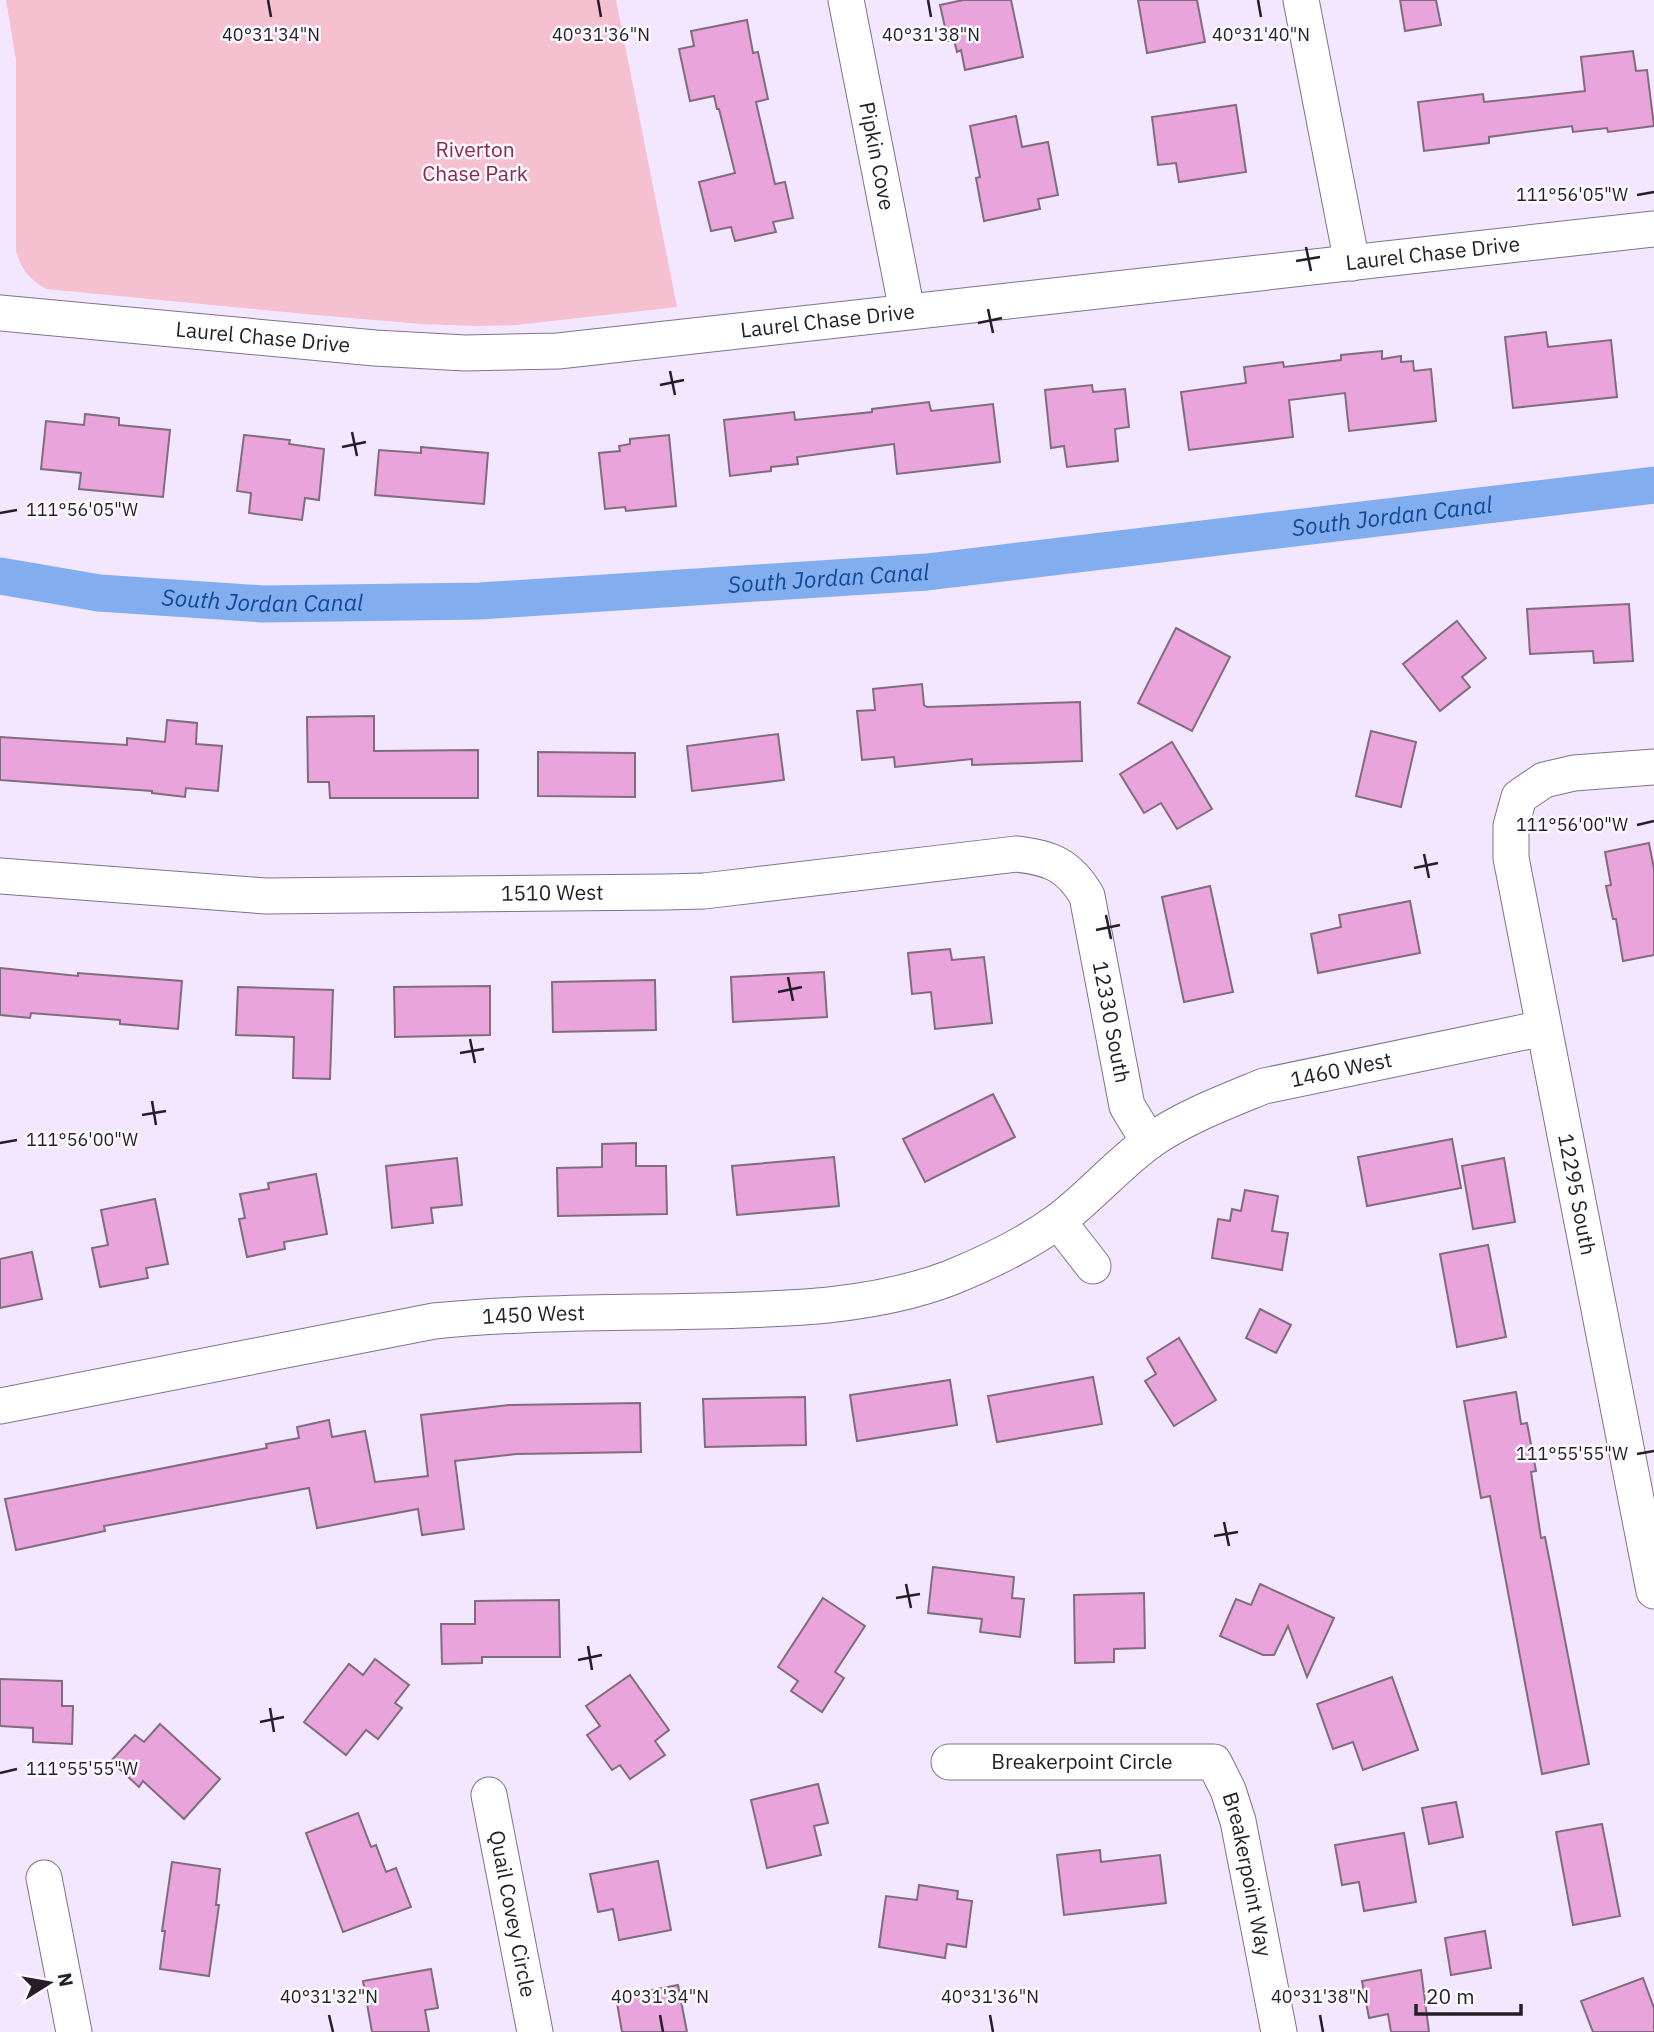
<svg xmlns="http://www.w3.org/2000/svg" width="1654" height="2032" viewBox="0 0 1654 2032" font-family="'IBM Plex Sans',sans-serif">
<style>
.green{fill:#f5c0cf}
.lines{fill:none;stroke-linecap:round;stroke-linejoin:round}
.canal{stroke:#82aef0;stroke-width:37}
.building{fill:#e9a4db;stroke:#816c7c;stroke-width:2}
.minor-casing{stroke:#7e7388;stroke-width:37}
.minor{stroke:#fff;stroke-width:35}
.ticks{fill:none;stroke:#231e27;stroke-width:2.5}
.labels{text-anchor:middle;stroke-width:5;stroke-linejoin:round;paint-order:stroke}
.park-label{font-size:21px;fill:#8a2850;stroke:#fbf9fd}
.street-label{font-size:21px;fill:#231e27;stroke:#fbf9fd}
.water-label{font-size:23px;font-style:italic;fill:#124995;stroke:#fbf9fd}
.ticks-label{font-size:18px;text-anchor:middle;fill:#231e27;stroke:#fbf9fd;stroke-width:5;stroke-linejoin:round;paint-order:stroke}
</style>
<rect width="100%" height="100%" fill="#f3e7ff"/>
<!-- green -->
<path class="green" d="M6,0h610l61,307 -161,18 -39,1 -56,-2 -116,-10 -259,-25c-16,-9 -25,-20 -30,-38v-191z"/>
<g class="lines">
<!-- canal -->
<path class="canal" id="s1" d="M0,576l99,17 164,11 217,-3 447,-29 727,-87"/>
</g>
<!-- building -->
<g class="building">
<polygon points="963,0 1011,0 1023,57 965,70 961,50 957,52 954,40 948,41 940,5"/>
<polygon points="1138,0 1197,0 1205,42 1147,53"/>
<polygon points="1400,0 1436,0 1441,25 1405,31"/>
<polygon points="747,20 753,53 758,52 768,99 756,102 775,184 785,182 793,218 773,222 776,232 735,241 731,227 711,231 699,182 735,173 719,109 717,109 714,96 690,101 679,49 694,46 691,31"/>
<polygon points="1633,51 1636,71 1647,70 1654,126 1608,132 1607,128 1573,132 1572,126 1489,137 1489,143 1424,151 1418,102 1483,94 1484,102 1585,91 1581,57"/>
<polygon points="1236,105 1246,172 1179,182 1176,163 1158,165 1152,117"/>
<polygon points="1016,116 1022,147 1048,142 1058,195 1038,199 1040,209 984,221 976,178 980,177 970,126"/>
<polygon points="1546,332 1548,347 1611,340 1617,397 1513,408 1505,337"/>
<polygon points="1382,351 1382,359 1401,356 1401,362 1413,361 1414,371 1431,369 1436,421 1349,431 1345,393 1289,400 1293,437 1189,450 1181,392 1246,383 1244,367 1283,362 1284,367 1341,360 1341,355"/>
<polygon points="1092,385 1093,392 1125,389 1129,427 1115,429 1118,461 1067,467 1064,446 1051,448 1045,390"/>
<polygon points="929,402 931,411 993,404 1000,462 897,474 894,444 797,457 798,464 771,467 771,471 730,476 724,420 794,412 795,420 872,412 872,409"/>
<polygon points="85,414 119,418 119,425 170,430 163,497 79,489 81,473 41,469 46,421 84,425"/>
<polygon points="244,435 290,440 289,444 324,449 319,500 305,498 302,520 249,513 251,493 237,491"/>
<polygon points="669,435 676,506 626,511 625,507 605,509 599,453 620,451 619,446 630,444 630,439"/>
<polygon points="421,447 488,453 484,504 375,495 379,450 421,453"/>
<polygon points="1629,604 1633,661 1594,663 1593,651 1530,654 1527,609"/>
<polygon points="1457,621 1486,658 1462,677 1470,687 1440,711 1403,664"/>
<polygon points="1176,628 1230,657 1192,731 1138,703"/>
<polygon points="922,684 924,705 927,707 1080,702 1082,761 972,765 972,759 895,767 894,757 862,760 857,711 875,710 873,689"/>
<polygon points="374,716 374,751 478,750 478,798 330,798 329,782 308,782 307,717"/>
<polygon points="167,720 197,723 196,744 222,746 218,791 186,788 185,797 152,793 152,791 0,780 0,737 127,745 127,738 165,742"/>
<polygon points="1371,731 1416,742 1401,807 1356,796"/>
<polygon points="778,734 784,780 692,791 687,746"/>
<polygon points="1172,742 1212,809 1177,829 1161,803 1144,813 1120,774"/>
<polygon points="538,752 635,753 635,797 538,796"/>
<polygon points="1649,843 1654,869 1654,955 1623,961 1616,919 1613,919 1606,886 1611,885 1605,852"/>
<polygon points="1210,886 1233,992 1184,1002 1162,897"/>
<polygon points="1410,901 1420,953 1318,973 1311,934 1341,927 1339,915"/>
<polygon points="950,949 952,960 984,957 992,1023 935,1029 931,992 912,994 908,953"/>
<polygon points="0,968 78,976 78,973 182,981 178,1029 120,1024 120,1020 31,1013 30,1018 0,1015"/>
<polygon points="824,972 827,1017 733,1022 731,977"/>
<polygon points="655,980 656,1030 553,1032 552,982"/>
<polygon points="490,986 490,1035 395,1037 394,987"/>
<polygon points="238,987 333,990 330,1079 293,1078 294,1037 236,1035"/>
<polygon points="993,1094 1015,1137 925,1182 903,1139"/>
<polygon points="1452,1139 1461,1188 1367,1206 1358,1157"/>
<polygon points="636,1143 636,1166 666,1166 667,1214 558,1216 557,1168 602,1167 602,1144"/>
<polygon points="834,1157 839,1206 737,1215 732,1166"/>
<polygon points="457,1158 462,1205 431,1208 433,1223 392,1228 386,1166"/>
<polygon points="1504,1158 1515,1222 1473,1229 1462,1166"/>
<polygon points="316,1174 327,1234 284,1242 285,1249 247,1257 239,1219 245,1218 240,1194 269,1189 268,1183"/>
<polygon points="1245,1190 1278,1196 1272,1231 1288,1233 1282,1270 1212,1258 1218,1219 1230,1221 1232,1209 1241,1211"/>
<polygon points="155,1199 168,1264 146,1268 148,1278 100,1287 92,1248 108,1245 101,1210"/>
<polygon points="1488,1245 1506,1337 1457,1347 1440,1254"/>
<polygon points="32,1252 42,1299 0,1308 0,1259"/>
<polygon points="1260,1309 1291,1325 1276,1353 1246,1338"/>
<polygon points="1179,1338 1216,1400 1174,1426 1145,1381 1156,1374 1147,1358"/>
<polygon points="1093,1377 1102,1424 997,1442 988,1396"/>
<polygon points="950,1380 957,1425 857,1441 850,1395"/>
<polygon points="1516,1392 1521,1424 1527,1423 1536,1471 1531,1472 1541,1538 1545,1537 1589,1764 1542,1774 1490,1496 1481,1498 1464,1401"/>
<polygon points="805,1397 806,1445 705,1447 703,1399"/>
<polygon points="640,1403 641,1452 516,1454 455,1461 464,1529 422,1535 418,1509 317,1528 309,1488 104,1526 105,1531 16,1550 5,1499 267,1448 266,1444 299,1438 297,1427 329,1420 332,1437 365,1431 375,1482 428,1476 421,1415 509,1405"/>
<polygon points="933,1567 1014,1577 1012,1598 1024,1599 1020,1637 980,1632 982,1619 928,1613"/>
<polygon points="1260,1584 1334,1618 1307,1677 1288,1626 1274,1655 1263,1655 1220,1636 1236,1599 1251,1605"/>
<polygon points="1144,1593 1145,1648 1114,1649 1114,1662 1075,1663 1074,1595"/>
<polygon points="823,1598 865,1626 835,1672 844,1678 822,1712 791,1691 798,1681 778,1667"/>
<polygon points="559,1600 560,1657 482,1657 482,1663 442,1664 441,1624 475,1624 475,1601"/>
<polygon points="375,1659 409,1685 395,1703 402,1708 378,1739 366,1730 346,1755 304,1722 349,1664 363,1675"/>
<polygon points="630,1675 669,1730 655,1741 665,1755 630,1779 620,1765 612,1770 587,1735 600,1726 586,1706"/>
<polygon points="1392,1677 1418,1750 1363,1770 1353,1742 1333,1749 1317,1704"/>
<polygon points="0,1679 62,1681 62,1706 73,1706 72,1744 33,1742 33,1728 0,1726"/>
<polygon points="160,1724 220,1779 184,1819 143,1781 139,1787 111,1761 135,1735 144,1742"/>
<polygon points="818,1784 828,1823 814,1826 821,1855 767,1868 751,1800"/>
<polygon points="1456,1802 1463,1837 1429,1844 1422,1808"/>
<polygon points="358,1813 371,1847 376,1845 386,1872 396,1868 411,1907 343,1932 306,1833"/>
<polygon points="1602,1824 1620,1916 1573,1925 1556,1832"/>
<polygon points="1404,1833 1416,1902 1364,1911 1359,1882 1342,1885 1335,1845"/>
<polygon points="1100,1850 1101,1862 1160,1855 1166,1903 1064,1915 1057,1855"/>
<polygon points="658,1861 671,1930 619,1940 613,1909 598,1912 590,1874"/>
<polygon points="172,1862 220,1869 216,1905 219,1905 209,1976 160,1969 165,1931 162,1931"/>
<polygon points="919,1885 958,1891 957,1899 972,1901 966,1947 947,1944 945,1958 879,1947 886,1896 917,1900"/>
<polygon points="1485,1931 1491,1968 1451,1975 1445,1938"/>
<polygon points="431,1969 438,2008 425,2010 429,2032 372,2032 363,1981"/>
<polygon points="1421,1970 1429,2032 1391,2032 1388,2014 1369,2018 1362,1981"/>
<polygon points="1643,1978 1654,2008 1654,2032 1593,2032 1581,2001"/>
<polygon points="678,1985 687,2032 622,2032 616,1997"/>
</g>
<g class="lines">
<defs>
<g id="minor">
<path id="s2" d="M846,0l61,311"/>
<polyline points="1301,0 1352,263"/>
<path id="s3" d="M0,313l375,35 90,5 93,-2 1096,-122"/>
<path id="s4" d="M1654,767l-80,6 -30,7 -25,17 -8,29v32l143,733"/>
<path id="s5" d="M0,876l266,20 399,-4 39,-1 312,-37c35,4 53,11 71,42l40,210 22,36"/>
<polyline points="1058,1221 1093,1266"/>
<path id="s6" d="M0,1406l434,-85c91,-9 184,-8 275,-10 80,-2 165,-4 241,-33 37,-15 75,-33 108,-57 32,-24 59,-56 92,-80 35,-24 75,-39 114,-55l280,-58"/>
<path id="s7" d="M949,1762h265l14,28 10,31 41,211"/>
<path id="s8" d="M489,1795l46,237"/>
<polyline points="44,1878 74,2032"/>
</g>
</defs>
<!-- minor casing -->
<use href="#minor" class="minor-casing"/>
<!-- minor -->
<use href="#minor" class="minor"/>
</g>
<!-- ticks -->
<path class="ticks" d="M268,0l3,17M598,0l3,17M928,0l3,17M1258,0l3,17M1637,195l17,-3M1306,247l5,24M1296,261l24,-4M988,309l5,24M978,323l24,-5M670,371l5,24M660,385l24,-5M352,432l5,24M342,447l24,-5M0,513l17,-3M1637,825l17,-4M1424,854l5,24M1414,868l24,-5M1106,915l5,24M1096,930l24,-5M788,977l5,24M778,992l24,-5M470,1039l5,24M460,1053l24,-4M152,1101l4,24M142,1115l24,-4M0,1143l17,-3M1637,1454l17,-3M1224,1522l5,24M1214,1536l24,-4M906,1584l5,24M896,1598l24,-4M588,1646l4,24M578,1660l24,-5M270,1708l4,24M260,1722l24,-5M0,1773l17,-4M329,2015l4,17M660,2015l3,17M990,2015l3,17M1320,2015l3,17"/>
<g class="labels">
<!-- park labels -->
<g class="park-label">
<text x="475" y="157">Riverton<tspan x="475" dy="24">Chase Park</tspan></text>
</g>
<!-- street labels -->
<g class="street-label">
<text dy="7" stroke="none"><textPath href="#s2" startOffset="159">Pipkin Cove</textPath></text>
<text dy="7" stroke="none"><textPath href="#s3" startOffset="1440">Laurel Chase Drive</textPath></text>
<text dy="7" stroke="none"><textPath href="#s3" startOffset="831">Laurel Chase Drive</textPath></text>
<text dy="7" stroke="none"><textPath href="#s3" startOffset="264">Laurel Chase Drive</textPath></text>
<text dy="7" stroke="none"><textPath href="#s5" startOffset="553">1510 West</textPath></text>
<text dy="7" stroke="none"><textPath href="#s5" startOffset="1234">12330 South</textPath></text>
<text dy="7" stroke="none"><textPath href="#s6" startOffset="1412">1460 West</textPath></text>
<text dy="7" stroke="none"><textPath href="#s4" startOffset="546">12295 South</textPath></text>
<text dy="7" stroke="none"><textPath href="#s6" startOffset="542">1450 West</textPath></text>
<text dy="7" stroke="none"><textPath href="#s7" startOffset="133">Breakerpoint Circle</textPath></text>
<text dy="7" stroke="none"><textPath href="#s7" startOffset="383">Breakerpoint Way</textPath></text>
<text dy="7" stroke="none"><textPath href="#s8" startOffset="121">Quail Covey Circle</textPath></text>
</g>
<!-- water labels -->
<g class="water-label">
<text dy="8" stroke="none"><textPath href="#s1" startOffset="1398">South Jordan Canal</textPath></text>
<text dy="8" stroke="none"><textPath href="#s1" startOffset="831">South Jordan Canal</textPath></text>
<text dy="8" stroke="none"><textPath href="#s1" startOffset="264">South Jordan Canal</textPath></text>
</g>
</g>
<g class="ticks-label">
<text x="271" y="41">40°31'34"N</text>
<text x="601" y="41">40°31'36"N</text>
<text x="931" y="41">40°31'38"N</text>
<text x="1261" y="41">40°31'40"N</text>
<text x="1572" y="201">111°56'05"W</text>
<text x="82" y="516">111°56'05"W</text>
<text x="1572" y="831">111°56'00"W</text>
<text x="82" y="1146">111°56'00"W</text>
<text x="1572" y="1460">111°55'55"W</text>
<text x="82" y="1775">111°55'55"W</text>
<text x="329" y="2003">40°31'32"N</text>
<text x="660" y="2003">40°31'34"N</text>
<text x="990" y="2003">40°31'36"N</text>
<text x="1320" y="2003">40°31'38"N</text>
</g>
<!-- north arrow -->
<g transform="translate(49 1983) rotate(79)" stroke="#fbf9fd" stroke-width="5" paint-order="stroke">
<path d="M0-5L12 26L0 18L-12 26Z" fill="#231e27"/>
<text y="-10" font-size="19" font-weight="bold" text-anchor="middle" fill="#231e27">N</text>
</g>
<!-- scale -->
<path d="M1416 2004v10h105v-10" fill="none" stroke="#231e27" stroke-width="3.5"/>
<text x="1426" y="2004" font-size="21" fill="#231e27" stroke="#fbf9fd" stroke-width="5" paint-order="stroke">20 m</text>
</svg>
